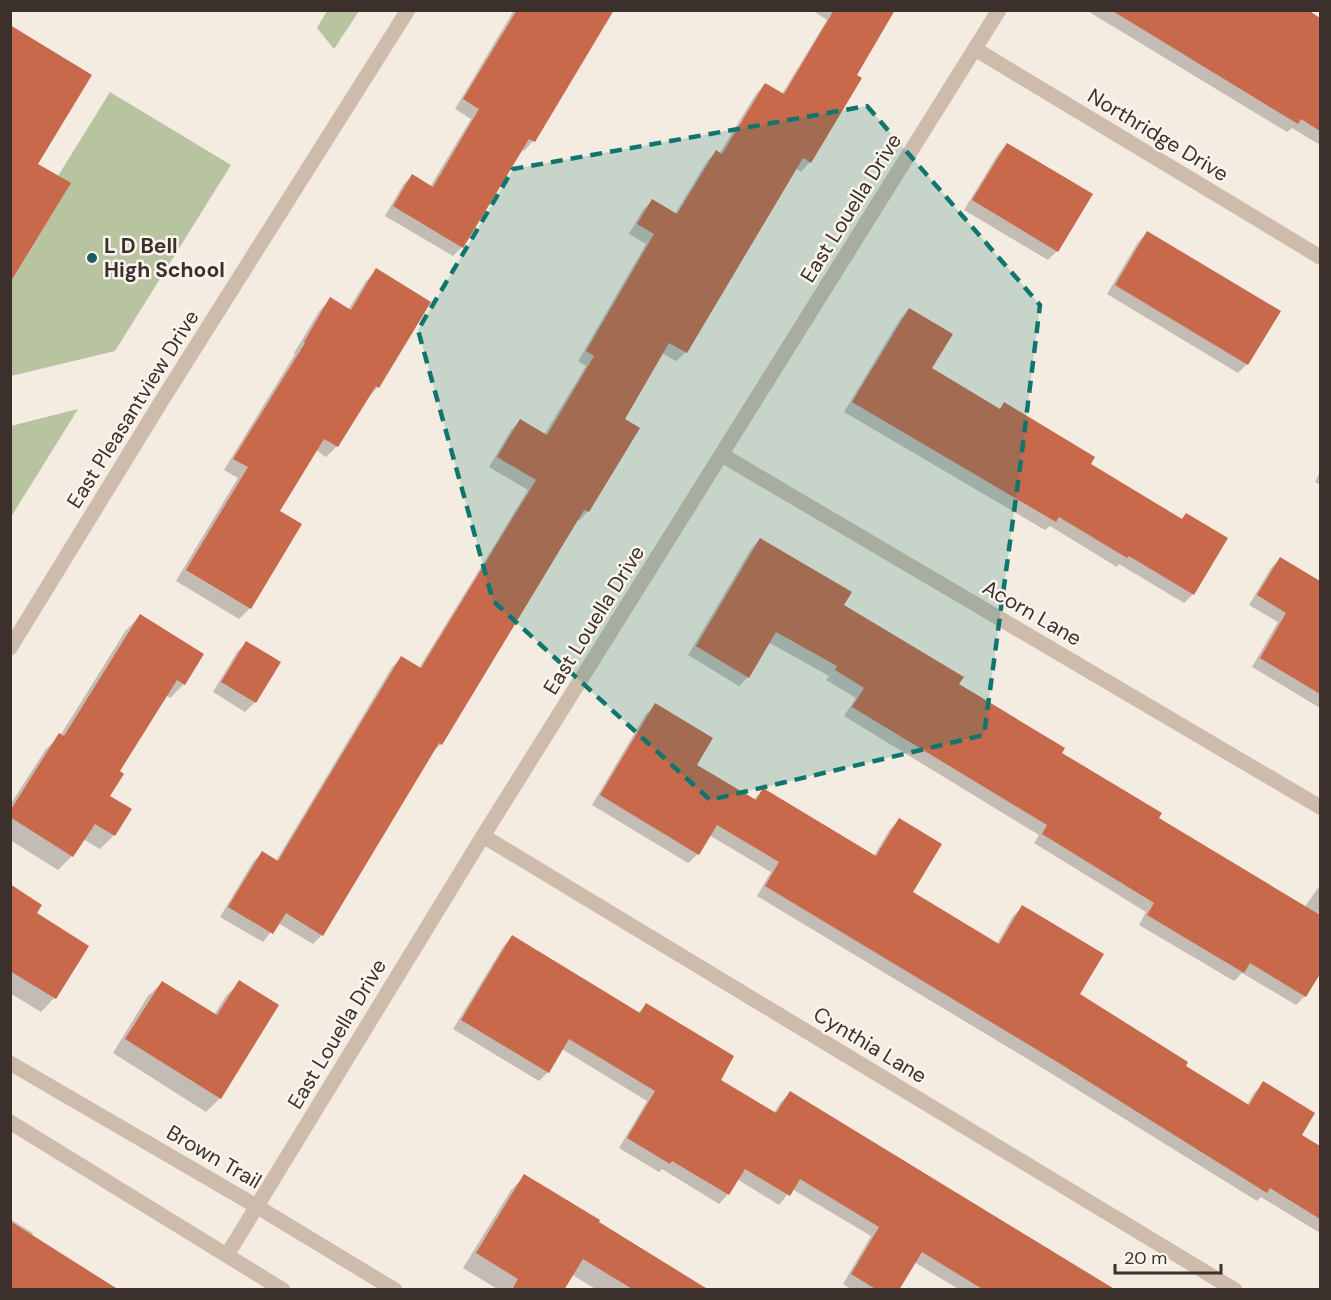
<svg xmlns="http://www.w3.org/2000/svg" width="1331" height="1300" viewBox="0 0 1331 1300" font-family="'DM Sans',sans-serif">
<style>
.green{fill:#b8c4a0}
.shadow{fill:#0003}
.building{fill:#c8694b}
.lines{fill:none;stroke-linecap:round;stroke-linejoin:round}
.minor{stroke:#cdbbac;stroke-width:15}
.marked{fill:#0f766e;fill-opacity:0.2;stroke:#0f766e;stroke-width:4.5;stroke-dasharray:12 8;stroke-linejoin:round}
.poi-dot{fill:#1f5a5e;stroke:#fbf5ee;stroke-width:2}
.labels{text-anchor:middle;stroke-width:5;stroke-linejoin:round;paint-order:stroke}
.street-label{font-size:21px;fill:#3b302b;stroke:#fbf5ee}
.poi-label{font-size:21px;font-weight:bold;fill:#3b302b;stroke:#fbf5ee;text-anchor:start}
</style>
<rect width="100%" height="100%" fill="#f4ebe1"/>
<!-- green -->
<g class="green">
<polygon points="327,11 359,11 334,49 317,28"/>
<polygon points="110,92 231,165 115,351 11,376 10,283 70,184 58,176"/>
<polygon points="78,409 11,517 11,426"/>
</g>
<!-- shadow -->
<g class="shadow">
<polygon points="514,10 612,10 533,141 524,151 521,149 462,247 453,256 385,216 403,185 412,176 430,187 471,119 455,109"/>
<polygon points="812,10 894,10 855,75 810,162 801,172 795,168 686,352 676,361 662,353 623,420 588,511 579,521 577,519 441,744 432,752 322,935 313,944 278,923 263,942 220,917 253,862 262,853 276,861 392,667 402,658 419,668 528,490 489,467 511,430 520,421 544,435 586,366 578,361 646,244 629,234 643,210 653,201 675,214 707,161 716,152 719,154 756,94 765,84 782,94 827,20"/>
<polygon points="1086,10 1305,10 1320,20 1320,145 1292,128 1287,132"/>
<polygon points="1007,144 1057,251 1048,260 964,210 998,154"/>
<polygon points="1148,232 1247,364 1238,373 1107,294 1138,242"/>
<polygon points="376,270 378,387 367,398 337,446 326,457 316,450 278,511 250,608 239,619 176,581 238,478 224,470 295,354 294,353 320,310 331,299 348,310 366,281"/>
<polygon points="909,309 930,369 999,410 1004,404 1089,464 1181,520 1186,515 1193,594 1184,603 1119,564 1117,567 1050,526 1045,530 844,412 900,319"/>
<polygon points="1320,472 1320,485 1315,482"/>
<polygon points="760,539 842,605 1156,819 1304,908 1320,885 1320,971 1305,996 1296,1005 1242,973 1234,981 1139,925 1146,912 1034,843 1039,835 844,716 856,698 826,680 829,676 768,642 748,677 739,686 688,655 751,549"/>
<polygon points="1280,559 1320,583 1320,708 1252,667 1278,622 1249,605 1271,568"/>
<polygon points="140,616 184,684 170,698 166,695 118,772 108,796 130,810 114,835 100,849 83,839 72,856 58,870 10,840 10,805 46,749 60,736 126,630"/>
<polygon points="246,643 278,662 255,702 245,712 213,692 237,652"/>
<polygon points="656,705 695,765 754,799 763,790 874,856 890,829 899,820 911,893 997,944 1013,916 1023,907 1078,995 1184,1067 1247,1105 1254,1093 1264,1083 1300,1136 1320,1148 1320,1233 1261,1197 1257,1201 1049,1072 757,896 771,872 709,835 698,854 688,863 592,805 646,714"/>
<polygon points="10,886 35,914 87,947 54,998 41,1012 10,993"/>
<polygon points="512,937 638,1013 646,1005 718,1080 774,1113 781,1102 790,1093 1114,1290 960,1290 914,1262 897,1290 852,1290 843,1284 871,1236 792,1189 779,1205 737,1179 728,1194 719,1204 662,1169 659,1172 619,1148 647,1101 562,1049 548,1072 539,1081 453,1029 503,947"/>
<polygon points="240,982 220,1098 206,1112 113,1053 148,996 162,983 214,1015 226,996"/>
<polygon points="525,1176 597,1223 706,1290 597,1290 571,1274 562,1290 499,1290 463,1268 511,1190"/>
<polygon points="10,1219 33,1233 10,1290"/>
</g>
<!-- building -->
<g class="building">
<polygon points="517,10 614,10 535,142 529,139 463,248 393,206 412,174 433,187 479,109 463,99"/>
<polygon points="834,10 895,10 857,75 862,78 811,163 803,158 687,353 669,343 625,419 640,428 589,512 584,510 442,745 439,743 323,936 286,913 273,934 228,907 262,851 278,861 401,656 421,668 536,480 497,457 520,419 547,435 594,356 586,351 654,234 637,224 652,199 677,214 716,150 722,154 765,83 784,94"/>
<polygon points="1111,10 1308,10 1320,18 1320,131 1301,119 1298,124"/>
<polygon points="10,25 92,75 38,164 71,183 10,283"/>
<polygon points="1007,143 1093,194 1058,252 972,200"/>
<polygon points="1147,231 1281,311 1248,365 1115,285"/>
<polygon points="376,268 431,302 379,388 376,386 338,447 324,439 280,511 302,524 251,609 186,570 248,467 233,459 305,343 304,342 330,297 351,310"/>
<polygon points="909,308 953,334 932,368 1000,409 1004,402 1095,457 1091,464 1182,519 1186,513 1228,538 1194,595 1129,556 1127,558 1059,517 1056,522 852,402"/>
<polygon points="760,538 852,592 844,605 964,677 959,684 1065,748 1062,753 1162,813 1159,818 1320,915 1320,974 1306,997 1250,963 1244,973 1147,915 1154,903 1042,834 1047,825 852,707 864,688 835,670 837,666 776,632 749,678 696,646"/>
<polygon points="1280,557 1320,581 1320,694 1260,658 1286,613 1257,595"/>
<polygon points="140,614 204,654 185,685 177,680 120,771 124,774 110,796 132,809 115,836 95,824 73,857 10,817 10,811 59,733 64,736"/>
<polygon points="246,641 281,662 256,703 221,682"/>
<polygon points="655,703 713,738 697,765 756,800 763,788 876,856 899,818 942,844 913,892 999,944 1022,905 1104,954 1080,994 1188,1062 1186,1066 1249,1105 1263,1081 1315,1113 1302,1135 1320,1146 1320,1219 1270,1188 1267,1193 1059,1063 765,886 779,862 717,825 699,855 600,795"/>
<polygon points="10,884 42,905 37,913 89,946 56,999 10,971"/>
<polygon points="512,935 640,1013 646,1003 734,1056 721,1080 776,1113 790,1091 1116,1290 984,1290 922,1252 899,1290 877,1290 851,1274 879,1227 800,1179 790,1196 745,1169 729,1195 672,1161 670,1164 627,1138 655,1091 569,1039 549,1073 461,1020"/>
<polygon points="239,980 279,1005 221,1099 125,1039 162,981 217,1015"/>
<polygon points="524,1174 600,1220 599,1222 709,1290 634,1290 583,1259 564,1290 512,1290 518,1279 476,1253"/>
<polygon points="10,1221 119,1290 10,1290"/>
</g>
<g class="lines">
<!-- minor -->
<g class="minor">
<polyline points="975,49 1320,257"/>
<polyline points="722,455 1320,807"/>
<polyline points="10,648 164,397 408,10"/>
<polyline points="483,836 1235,1290"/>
<polyline points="10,1063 256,1206 395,1290"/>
<polyline points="10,1122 283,1290"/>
<polyline points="227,1255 483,836 999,10"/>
</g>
</g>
<!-- marked area -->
<path class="marked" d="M867,106l173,199 -19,155 -37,275 -274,65 -217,-199 -75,-271 95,-161z"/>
<!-- markers -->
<circle class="poi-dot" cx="92" cy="258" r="6"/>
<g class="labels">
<!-- street labels -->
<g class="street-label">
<text transform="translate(1158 135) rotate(31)" y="7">Northridge Drive</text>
<text transform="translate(851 208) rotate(-58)" y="7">East Louella Drive</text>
<text transform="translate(133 409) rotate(-58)" y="7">East Pleasantview Drive</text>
<text transform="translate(1032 613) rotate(30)" y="7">Acorn Lane</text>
<text transform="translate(594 620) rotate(-58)" y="7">East Louella Drive</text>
<text transform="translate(337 1034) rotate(-59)" y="7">East Louella Drive</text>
<text transform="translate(870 1045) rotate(31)" y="7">Cynthia Lane</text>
<text transform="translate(214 1157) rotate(30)" y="7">Brown Trail</text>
</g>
<!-- poi labels -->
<g class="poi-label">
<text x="104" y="253">L D Bell<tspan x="104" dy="24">High School</tspan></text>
</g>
</g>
<!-- border -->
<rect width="1331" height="1300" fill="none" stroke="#3b302b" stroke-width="24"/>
<!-- scale -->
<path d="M1115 1264v9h106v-9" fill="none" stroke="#3b302b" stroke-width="3"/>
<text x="1124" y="1264" font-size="18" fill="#3b302b" stroke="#fbf5ee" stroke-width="4.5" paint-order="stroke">20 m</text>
</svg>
